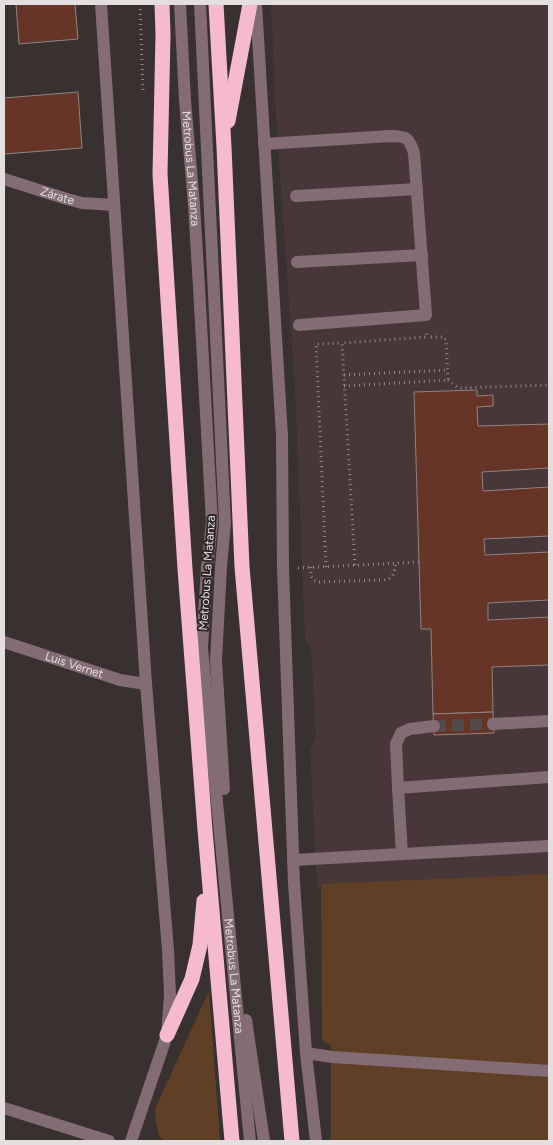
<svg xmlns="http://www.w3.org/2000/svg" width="553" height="1145" viewBox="0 0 553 1145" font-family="Figtree,sans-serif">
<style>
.built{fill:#473738}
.green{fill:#5f4027}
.building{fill:#663527;stroke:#8f8582}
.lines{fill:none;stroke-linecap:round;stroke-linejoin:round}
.minor-tunnel{stroke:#534a4a;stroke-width:12;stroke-dasharray:12 6;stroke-linecap:butt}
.path{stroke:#928b8b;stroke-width:3;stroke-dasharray:1 4;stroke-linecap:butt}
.minor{stroke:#846c74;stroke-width:12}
.highway{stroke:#f5b9d0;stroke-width:15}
.labels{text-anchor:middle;stroke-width:4;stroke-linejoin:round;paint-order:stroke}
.street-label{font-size:12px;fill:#e4dede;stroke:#2f2626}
</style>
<rect width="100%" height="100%" fill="#393030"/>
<!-- built -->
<polygon class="built" points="271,4 549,4 549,874 317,887 310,750 316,738 311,647 305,638 295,390 276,117"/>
<!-- green -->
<g class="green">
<polygon points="549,874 549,1141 331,1141 331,1046 322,1040 321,884"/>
<polygon points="209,991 220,1141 165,1141 159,1136 156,1122 155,1109"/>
</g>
<!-- building -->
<g class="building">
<polygon points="16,4 75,4 78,39 19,44"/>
<polygon points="78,92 82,148 4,154 4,98"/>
<polygon points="477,390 477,396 493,395 493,406 477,407 478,426 549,424 549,468 482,472 483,491 549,487 549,536 484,539 485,555 549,552 549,600 488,603 488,620 549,617 549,665 492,667 493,712 433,714 431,629 421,629 414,392"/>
<polygon points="493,712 494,733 434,735 433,714"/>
</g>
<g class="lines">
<!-- minor-tunnel -->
<polyline class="minor-tunnel" points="434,726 493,724"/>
<!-- path -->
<g class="path">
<polyline points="140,4 143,91"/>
<polyline points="344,375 448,370"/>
<polyline points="448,380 457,387 461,388 549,385"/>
<polyline points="344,386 448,380 446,340 444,337 427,337"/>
<polyline points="355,565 342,343 427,337 426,330"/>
<path d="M311,567v9l2,4 4,2 66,-2c11,-1 11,-7 13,-17"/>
<polyline points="326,567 316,344 342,343"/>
<polyline points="298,568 419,562"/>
</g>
<!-- minor -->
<g class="minor">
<polyline points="101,4 146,684 168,950 170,995 167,1035 131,1141"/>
<path id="s1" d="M180,4l5,96 9,105 5,82 13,235 -5,46 -5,80 48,493"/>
<polyline points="200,4 225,523 221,567 216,660 224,789"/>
<polyline points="256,4 282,436 283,568 294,883 306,1053 316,1141"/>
<path d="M264,144l126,-8c16,0 19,1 24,17l12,162 -127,10"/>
<path id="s2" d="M4,179l63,20 15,4 32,2"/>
<polyline points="296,196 417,189"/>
<polyline points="297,262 422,255"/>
<path id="s3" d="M4,642l116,38 26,4"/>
<polyline points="493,724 549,721"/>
<polyline points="398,788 396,744 401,733 410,729 434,726"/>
<polyline points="402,854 398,788 549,777"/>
<polyline points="293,860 549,846"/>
<polyline points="246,1020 264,1141"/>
<polyline points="306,1053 332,1057 549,1071"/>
<polyline points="4,1108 109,1141"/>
</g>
<!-- highway -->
<g class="highway">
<polyline points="162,4 163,35 160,174 185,569 205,830 232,1141"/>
<polyline points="216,4 224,147 242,567 292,1141"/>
<polyline points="228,121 250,4"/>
<polyline points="167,1035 192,979 200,945 204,901"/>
</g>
</g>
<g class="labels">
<!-- street labels -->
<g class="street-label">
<text dy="4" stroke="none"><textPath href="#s1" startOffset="165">Metrobus La Matanza</textPath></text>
<text dy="4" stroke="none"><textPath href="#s2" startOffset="56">Zárate</textPath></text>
<text transform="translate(207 573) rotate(-86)" y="4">Metrobus La Matanza</text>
<text dy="4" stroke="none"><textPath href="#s3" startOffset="74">Luis Vernet</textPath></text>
<text dy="4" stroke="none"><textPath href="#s1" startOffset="975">Metrobus La Matanza</textPath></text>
</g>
</g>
<!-- border -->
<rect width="553" height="1145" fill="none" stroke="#e4dede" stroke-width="10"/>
</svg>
